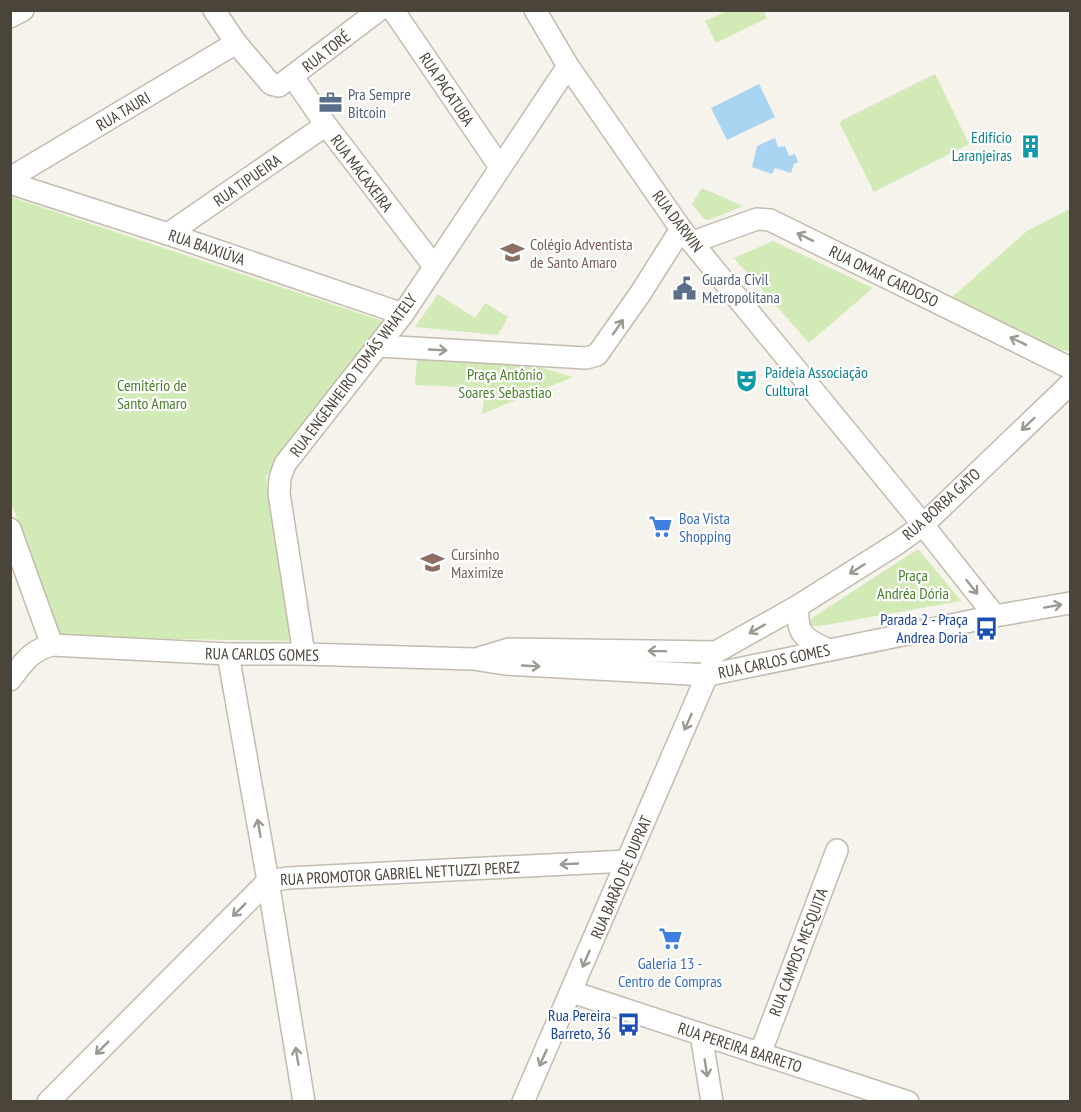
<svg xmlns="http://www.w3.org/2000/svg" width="1081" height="1112" viewBox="0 0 1081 1112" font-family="'PT Sans Narrow',sans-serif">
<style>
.green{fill:#d2eab5}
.water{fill:#a9d4f2}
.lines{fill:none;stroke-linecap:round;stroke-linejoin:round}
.minor-casing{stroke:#c2bbae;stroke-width:24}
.minor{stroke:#fff;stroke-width:21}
.oneway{stroke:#9c9892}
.labels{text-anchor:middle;stroke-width:4.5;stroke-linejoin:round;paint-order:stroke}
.street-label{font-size:16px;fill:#4b4439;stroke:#fff}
.service-label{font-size:16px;fill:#4e5e75;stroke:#fff;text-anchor:start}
.culture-label{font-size:16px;fill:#0d838f;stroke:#fff;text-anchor:end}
.education-label{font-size:16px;fill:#785e54;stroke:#fff;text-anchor:start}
.park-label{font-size:16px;fill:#4a7f2a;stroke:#fff}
.shop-label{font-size:16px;fill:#366cbe;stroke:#fff;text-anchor:start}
.transit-label{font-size:16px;fill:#164399;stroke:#fff;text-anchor:end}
</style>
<rect width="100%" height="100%" fill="#f6f3ec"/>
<!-- green -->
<g class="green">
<polygon points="727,11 763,11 767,18 716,43 705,21"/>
<polygon points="935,74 969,144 874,192 839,122"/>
<polygon points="702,188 743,206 709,220 704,219 692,204"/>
<polygon points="11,197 389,323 266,476 290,641 61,637 11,502"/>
<polygon points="1070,209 1070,351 1058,350 949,300 1027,231"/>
<polygon points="773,241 873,288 809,343 734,258"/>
<polygon points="438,294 475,318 485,303 508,317 498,335 415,327"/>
<polygon points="417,359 528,364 573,377 482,414 485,388 415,385"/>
<polygon points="918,549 961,601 820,626 814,626 810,624 812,618"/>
</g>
<!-- water -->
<g class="water">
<polygon points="759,84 775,117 727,140 711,108"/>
<polygon points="775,138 778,147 785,146 789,156 795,154 798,162 794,164 791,173 775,168 772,174 752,167 757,146"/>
</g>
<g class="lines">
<defs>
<g id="minor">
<polyline points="214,10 236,43 271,84 279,86 379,10"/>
<polyline points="393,10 500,167"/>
<polyline points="535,10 568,66 681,229 912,511 995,616"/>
<polyline points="10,17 23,10"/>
<polyline points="293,77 326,125 434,266"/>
<polyline points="10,178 236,43"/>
<polyline points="10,183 168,234 403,314"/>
<polyline points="168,234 326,125"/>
<polyline points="693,242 757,219 770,220 1070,368"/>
<polyline points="379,346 586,358 597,355 640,294 681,229"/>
<polyline points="10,529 52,645"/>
<path d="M798,606c-2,28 6,33 31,44"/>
<polyline points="228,654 268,881 304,1102"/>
<polyline points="304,654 279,493 280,478 285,464 403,314 568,66"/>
<polyline points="479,658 509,649 716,652 798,606 898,543 923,525 1070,384"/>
<path d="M10,680c14,-18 20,-29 42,-35l176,9h76l169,5 32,5 203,11 287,-59 75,-13"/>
<polyline points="572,992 908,1102"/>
<polyline points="701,1034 712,1102"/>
<polyline points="760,1054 837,850"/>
<polyline points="48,1102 268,881 288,878 627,861"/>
<polyline points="523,1102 712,664"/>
</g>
</defs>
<!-- minor casing -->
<use href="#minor" class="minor-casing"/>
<!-- minor -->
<use href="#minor" class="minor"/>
</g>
<!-- one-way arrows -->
<defs><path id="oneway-shaft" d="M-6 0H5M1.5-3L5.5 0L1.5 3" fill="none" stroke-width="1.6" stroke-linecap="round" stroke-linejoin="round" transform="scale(1.5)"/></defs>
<g class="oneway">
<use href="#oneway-shaft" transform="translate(805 237) rotate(-154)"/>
<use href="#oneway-shaft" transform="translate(618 327) rotate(-55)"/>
<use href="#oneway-shaft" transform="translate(1018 341) rotate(-154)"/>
<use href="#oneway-shaft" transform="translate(438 350) rotate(3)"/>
<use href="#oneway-shaft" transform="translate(1028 424) rotate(136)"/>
<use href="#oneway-shaft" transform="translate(857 569) rotate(148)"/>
<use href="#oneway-shaft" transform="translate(972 587) rotate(52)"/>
<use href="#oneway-shaft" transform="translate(1053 606) rotate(-10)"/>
<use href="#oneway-shaft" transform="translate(757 629) rotate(151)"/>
<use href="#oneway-shaft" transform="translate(657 651) rotate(-179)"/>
<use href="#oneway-shaft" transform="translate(531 666) rotate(3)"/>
<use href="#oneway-shaft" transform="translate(688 722) rotate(114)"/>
<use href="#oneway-shaft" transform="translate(259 828) rotate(-100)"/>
<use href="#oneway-shaft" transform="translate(569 864) rotate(177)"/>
<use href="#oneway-shaft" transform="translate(239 910) rotate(135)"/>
<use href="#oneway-shaft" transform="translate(586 959) rotate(113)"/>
<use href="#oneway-shaft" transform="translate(102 1048) rotate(135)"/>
<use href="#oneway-shaft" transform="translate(297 1056) rotate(-99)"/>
<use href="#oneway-shaft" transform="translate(543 1058) rotate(114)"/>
<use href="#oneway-shaft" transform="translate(706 1068) rotate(81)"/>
</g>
<!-- icons -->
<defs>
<symbol id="office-bare" viewBox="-9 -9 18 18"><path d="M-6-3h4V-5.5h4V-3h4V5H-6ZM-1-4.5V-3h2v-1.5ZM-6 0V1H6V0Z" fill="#5c6f8a" stroke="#fff" stroke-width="2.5" paint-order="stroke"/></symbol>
<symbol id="building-bare" viewBox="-9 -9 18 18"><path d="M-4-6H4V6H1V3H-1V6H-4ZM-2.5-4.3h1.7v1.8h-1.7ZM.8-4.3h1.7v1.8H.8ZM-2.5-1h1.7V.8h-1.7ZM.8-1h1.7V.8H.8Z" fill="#0f9aa8" stroke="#fff" stroke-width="2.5" paint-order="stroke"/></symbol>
<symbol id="school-bare" viewBox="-9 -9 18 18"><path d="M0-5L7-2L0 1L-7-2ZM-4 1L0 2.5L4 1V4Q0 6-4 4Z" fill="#8d6e63" stroke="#fff" stroke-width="2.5" paint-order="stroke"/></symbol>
<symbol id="civic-bare" viewBox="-9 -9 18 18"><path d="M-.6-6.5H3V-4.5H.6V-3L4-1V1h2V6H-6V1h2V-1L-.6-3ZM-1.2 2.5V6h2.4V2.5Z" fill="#5c6f8a" stroke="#fff" stroke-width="2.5" paint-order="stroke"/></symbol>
<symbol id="theatre-bare" viewBox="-9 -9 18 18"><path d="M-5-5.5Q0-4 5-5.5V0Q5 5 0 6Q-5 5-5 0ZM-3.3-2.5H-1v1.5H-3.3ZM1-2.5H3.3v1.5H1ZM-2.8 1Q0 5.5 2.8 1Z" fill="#0f9aa8" stroke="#fff" stroke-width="2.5" paint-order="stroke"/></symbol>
<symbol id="supermarket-bare" viewBox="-9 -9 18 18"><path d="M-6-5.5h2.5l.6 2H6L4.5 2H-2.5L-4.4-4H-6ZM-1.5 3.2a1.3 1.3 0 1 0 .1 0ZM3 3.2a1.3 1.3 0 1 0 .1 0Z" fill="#3f7fe0" stroke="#fff" stroke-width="2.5" paint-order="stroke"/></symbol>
<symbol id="bus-bare" viewBox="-9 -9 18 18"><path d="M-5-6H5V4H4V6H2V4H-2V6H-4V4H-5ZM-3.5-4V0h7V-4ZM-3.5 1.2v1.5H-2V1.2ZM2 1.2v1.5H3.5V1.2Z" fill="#1a4fb4" stroke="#fff" stroke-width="2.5" paint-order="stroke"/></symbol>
</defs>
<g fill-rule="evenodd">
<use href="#office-bare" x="314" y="86" width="33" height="33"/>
<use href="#building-bare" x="1014" y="130" width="33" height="33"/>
<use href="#school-bare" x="496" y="236" width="33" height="33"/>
<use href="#civic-bare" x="668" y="272" width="33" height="33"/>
<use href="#theatre-bare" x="730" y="364" width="33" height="33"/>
<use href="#supermarket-bare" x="644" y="510" width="33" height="33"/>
<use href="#school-bare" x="416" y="546" width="33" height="33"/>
<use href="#bus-bare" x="970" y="612" width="33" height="33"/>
<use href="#supermarket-bare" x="654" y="922" width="33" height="33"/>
<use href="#bus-bare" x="612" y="1008" width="33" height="33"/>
</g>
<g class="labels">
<!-- street labels -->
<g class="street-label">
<text transform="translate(326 51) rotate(-38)" y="6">RUA TORÉ</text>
<text transform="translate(447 89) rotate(56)" y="6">RUA PACATUBA</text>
<text transform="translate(123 111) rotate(-31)" y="6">RUA TAURI</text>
<text transform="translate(362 173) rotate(53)" y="6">RUA MACAXEIRA</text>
<text transform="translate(247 180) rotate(-35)" y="6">RUA TIPUEIRA</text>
<text transform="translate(678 221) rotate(53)" y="6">RUA DARWIN</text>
<text transform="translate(207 247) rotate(19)" y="6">RUA BAIXIÚVA</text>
<text transform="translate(884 276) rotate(26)" y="6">RUA OMAR CARDOSO</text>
<text transform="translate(353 375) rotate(-53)" y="6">RUA ENGENHEIRO TOMÁS WHATELY</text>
<text transform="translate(941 504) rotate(-42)" y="6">RUA BORBA GATO</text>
<text transform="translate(262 654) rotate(1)" y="6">RUA CARLOS GOMES</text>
<text transform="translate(774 661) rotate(-12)" y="6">RUA CARLOS GOMES</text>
<text transform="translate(400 873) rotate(-3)" y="6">RUA PROMOTOR GABRIEL NETTUZZI PEREZ</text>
<text transform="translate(621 877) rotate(-67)" y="6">RUA BARÃO DE DUPRAT</text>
<text transform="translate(798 952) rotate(-69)" y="6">RUA CAMPOS MESQUITA</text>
<text transform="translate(740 1047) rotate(18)" y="6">RUA PEREIRA BARRETO</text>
</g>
<!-- service labels -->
<g class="service-label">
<text x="348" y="100">Pra Sempre<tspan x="348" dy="18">Bitcoin</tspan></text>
<text x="702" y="285">Guarda Civil<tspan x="702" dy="18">Metropolitana</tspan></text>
</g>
<!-- culture labels -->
<g class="culture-label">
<text x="1012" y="143">Edifício<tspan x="1012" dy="18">Laranjeiras</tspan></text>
<text x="765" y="378" text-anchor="start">Paideia Associação<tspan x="765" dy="18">Cultural</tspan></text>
</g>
<!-- education labels -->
<g class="education-label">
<text x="530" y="250">Colégio Adventista<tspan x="530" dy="18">de Santo Amaro</tspan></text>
<text x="451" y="560">Cursinho<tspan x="451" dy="18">Maximize</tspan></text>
</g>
<!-- park labels -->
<g class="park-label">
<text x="505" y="380">Praça Antônio<tspan x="505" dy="18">Soares Sebastiao</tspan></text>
<text x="152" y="391">Cemitério de<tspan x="152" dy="18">Santo Amaro</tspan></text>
<text x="913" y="581">Praça<tspan x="913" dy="18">Andréa Dória</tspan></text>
</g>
<!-- shop labels -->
<g class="shop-label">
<text x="679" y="524">Boa Vista<tspan x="679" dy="18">Shopping</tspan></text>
<text x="670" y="969" text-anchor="middle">Galeria 13 -<tspan x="670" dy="18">Centro de Compras</tspan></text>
</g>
<!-- transit labels -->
<g class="transit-label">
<text x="968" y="625">Parada 2 - Praça<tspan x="968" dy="18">Andrea Doria</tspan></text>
<text x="611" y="1021">Rua Pereira<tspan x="611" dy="18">Barreto, 36</tspan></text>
</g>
</g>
<!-- border -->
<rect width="1081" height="1112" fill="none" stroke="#4b4439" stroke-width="24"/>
</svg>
